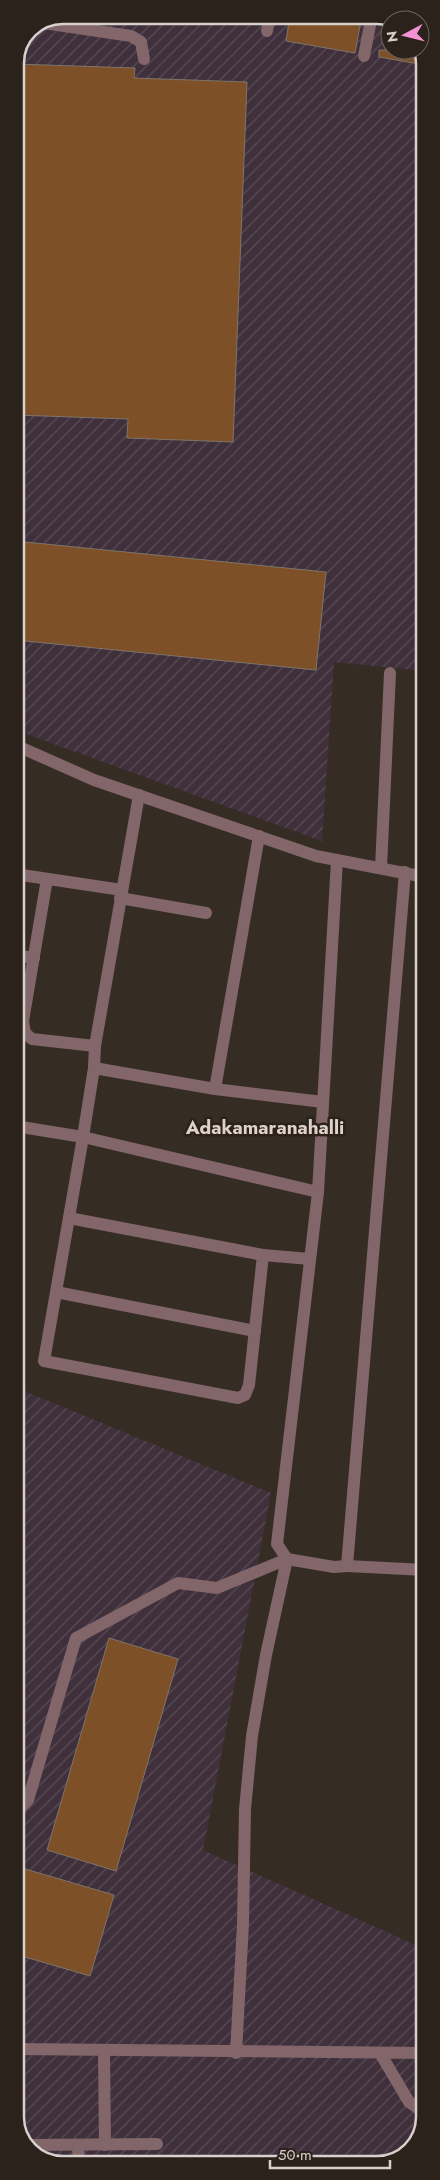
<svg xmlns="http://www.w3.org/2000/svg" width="440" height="2180" viewBox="0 0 440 2180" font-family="Jost,sans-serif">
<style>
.industrial{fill:url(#industrial-furrows)}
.building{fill:#7d5027;stroke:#7f746b}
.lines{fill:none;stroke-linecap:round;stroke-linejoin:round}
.minor{stroke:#826669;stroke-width:12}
.labels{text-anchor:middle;stroke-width:5;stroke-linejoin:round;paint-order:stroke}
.neighbourhood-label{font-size:19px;font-weight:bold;fill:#ded2c8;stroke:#2b221b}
.rim{fill:none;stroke:#d7d0cc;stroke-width:2.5}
</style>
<defs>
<pattern id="industrial-furrows" width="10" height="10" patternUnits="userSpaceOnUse" patternTransform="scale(1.25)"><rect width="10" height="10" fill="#3f303c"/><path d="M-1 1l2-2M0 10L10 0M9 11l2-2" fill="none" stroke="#5a4d57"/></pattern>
</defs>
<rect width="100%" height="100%" fill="#352c24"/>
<!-- industrial -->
<g class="industrial">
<polygon points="63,15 383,15 392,20 390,20 390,50 420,50 420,47 425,56 425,671 334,662 322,841 15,730 15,63 29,29"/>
<polygon points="15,1387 271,1493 203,1850 425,1949 425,2117 413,2148 384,2165 57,2165 29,2151 15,2124"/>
</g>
<!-- building -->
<g class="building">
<polygon points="290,15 362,15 355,53 286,41"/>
<polygon points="379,50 421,50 425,56 425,65 379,57"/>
<polygon points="15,64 135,68 134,78 247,82 233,442 127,438 128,419 15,415"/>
<polygon points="15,541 326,572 316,670 15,640"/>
<polygon points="109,1638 178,1659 116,1871 47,1850"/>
<polygon points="15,1866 114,1895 90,1976 15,1954"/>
</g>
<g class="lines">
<!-- minor -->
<g class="minor">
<polyline points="44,23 131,36 141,42 144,59"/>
<polyline points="267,31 270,15"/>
<polyline points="364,56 372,15"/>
<polyline points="15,745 94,780 316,856 425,877"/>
<polyline points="139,795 95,1046 94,1068 83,1137 44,1361 238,1398 245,1395 249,1385 263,1255"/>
<polyline points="337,860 318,1192 277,1544 287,1559 334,1567 347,1566 405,872"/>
<polyline points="381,868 390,673"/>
<polyline points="15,874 122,890"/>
<polyline points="47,879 23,1021 25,1033 32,1039 95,1046"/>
<polyline points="120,898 206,913"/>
<polyline points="15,955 34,958"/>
<polyline points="94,1068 215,1089 323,1102"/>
<polyline points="215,1089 259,836"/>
<polyline points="15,1126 83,1137 318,1192"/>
<polyline points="69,1218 263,1255 310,1259"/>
<polyline points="56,1292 255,1331"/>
<polyline points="347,1566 425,1570"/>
<polyline points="15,1813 28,1800 76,1638 178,1583 217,1588 287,1559"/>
<polyline points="15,2049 425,2053"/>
<polyline points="104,2051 105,2145"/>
<polyline points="236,2053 243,1924 245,1809 252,1736 266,1655 287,1559"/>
<polyline points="380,2053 409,2102 425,2113"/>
<polyline points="26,2145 157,2144"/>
<polyline points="78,2146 79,2165"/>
</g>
</g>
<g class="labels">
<!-- neighbourhood labels -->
<g class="neighbourhood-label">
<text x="265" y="1134">Adakamaranahalli</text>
</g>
</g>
<!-- crop -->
<path d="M0 0H440V2180H0ZM63 24H377A39 39 0 0 1 416 63V2117A39 39 0 0 1 377 2156H63A39 39 0 0 1 24 2117V63A39 39 0 0 1 63 24Z" fill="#2b221b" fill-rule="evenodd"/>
<path class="rim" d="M63 24H377A39 39 0 0 1 416 63V2117A39 39 0 0 1 377 2156H63A39 39 0 0 1 24 2117V63A39 39 0 0 1 63 24Z"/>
<!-- north arrow -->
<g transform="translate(405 35) rotate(263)"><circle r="24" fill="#2b221b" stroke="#706862"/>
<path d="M0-4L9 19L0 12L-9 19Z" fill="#f491d3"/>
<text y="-8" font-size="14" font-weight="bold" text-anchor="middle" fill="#d7d0cc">N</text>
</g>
<!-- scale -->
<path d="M270 2160v8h120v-8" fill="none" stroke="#d7d0cc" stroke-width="2.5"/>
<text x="278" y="2160" font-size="15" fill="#d7d0cc" stroke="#2b221b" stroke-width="4" paint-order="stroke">50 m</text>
</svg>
